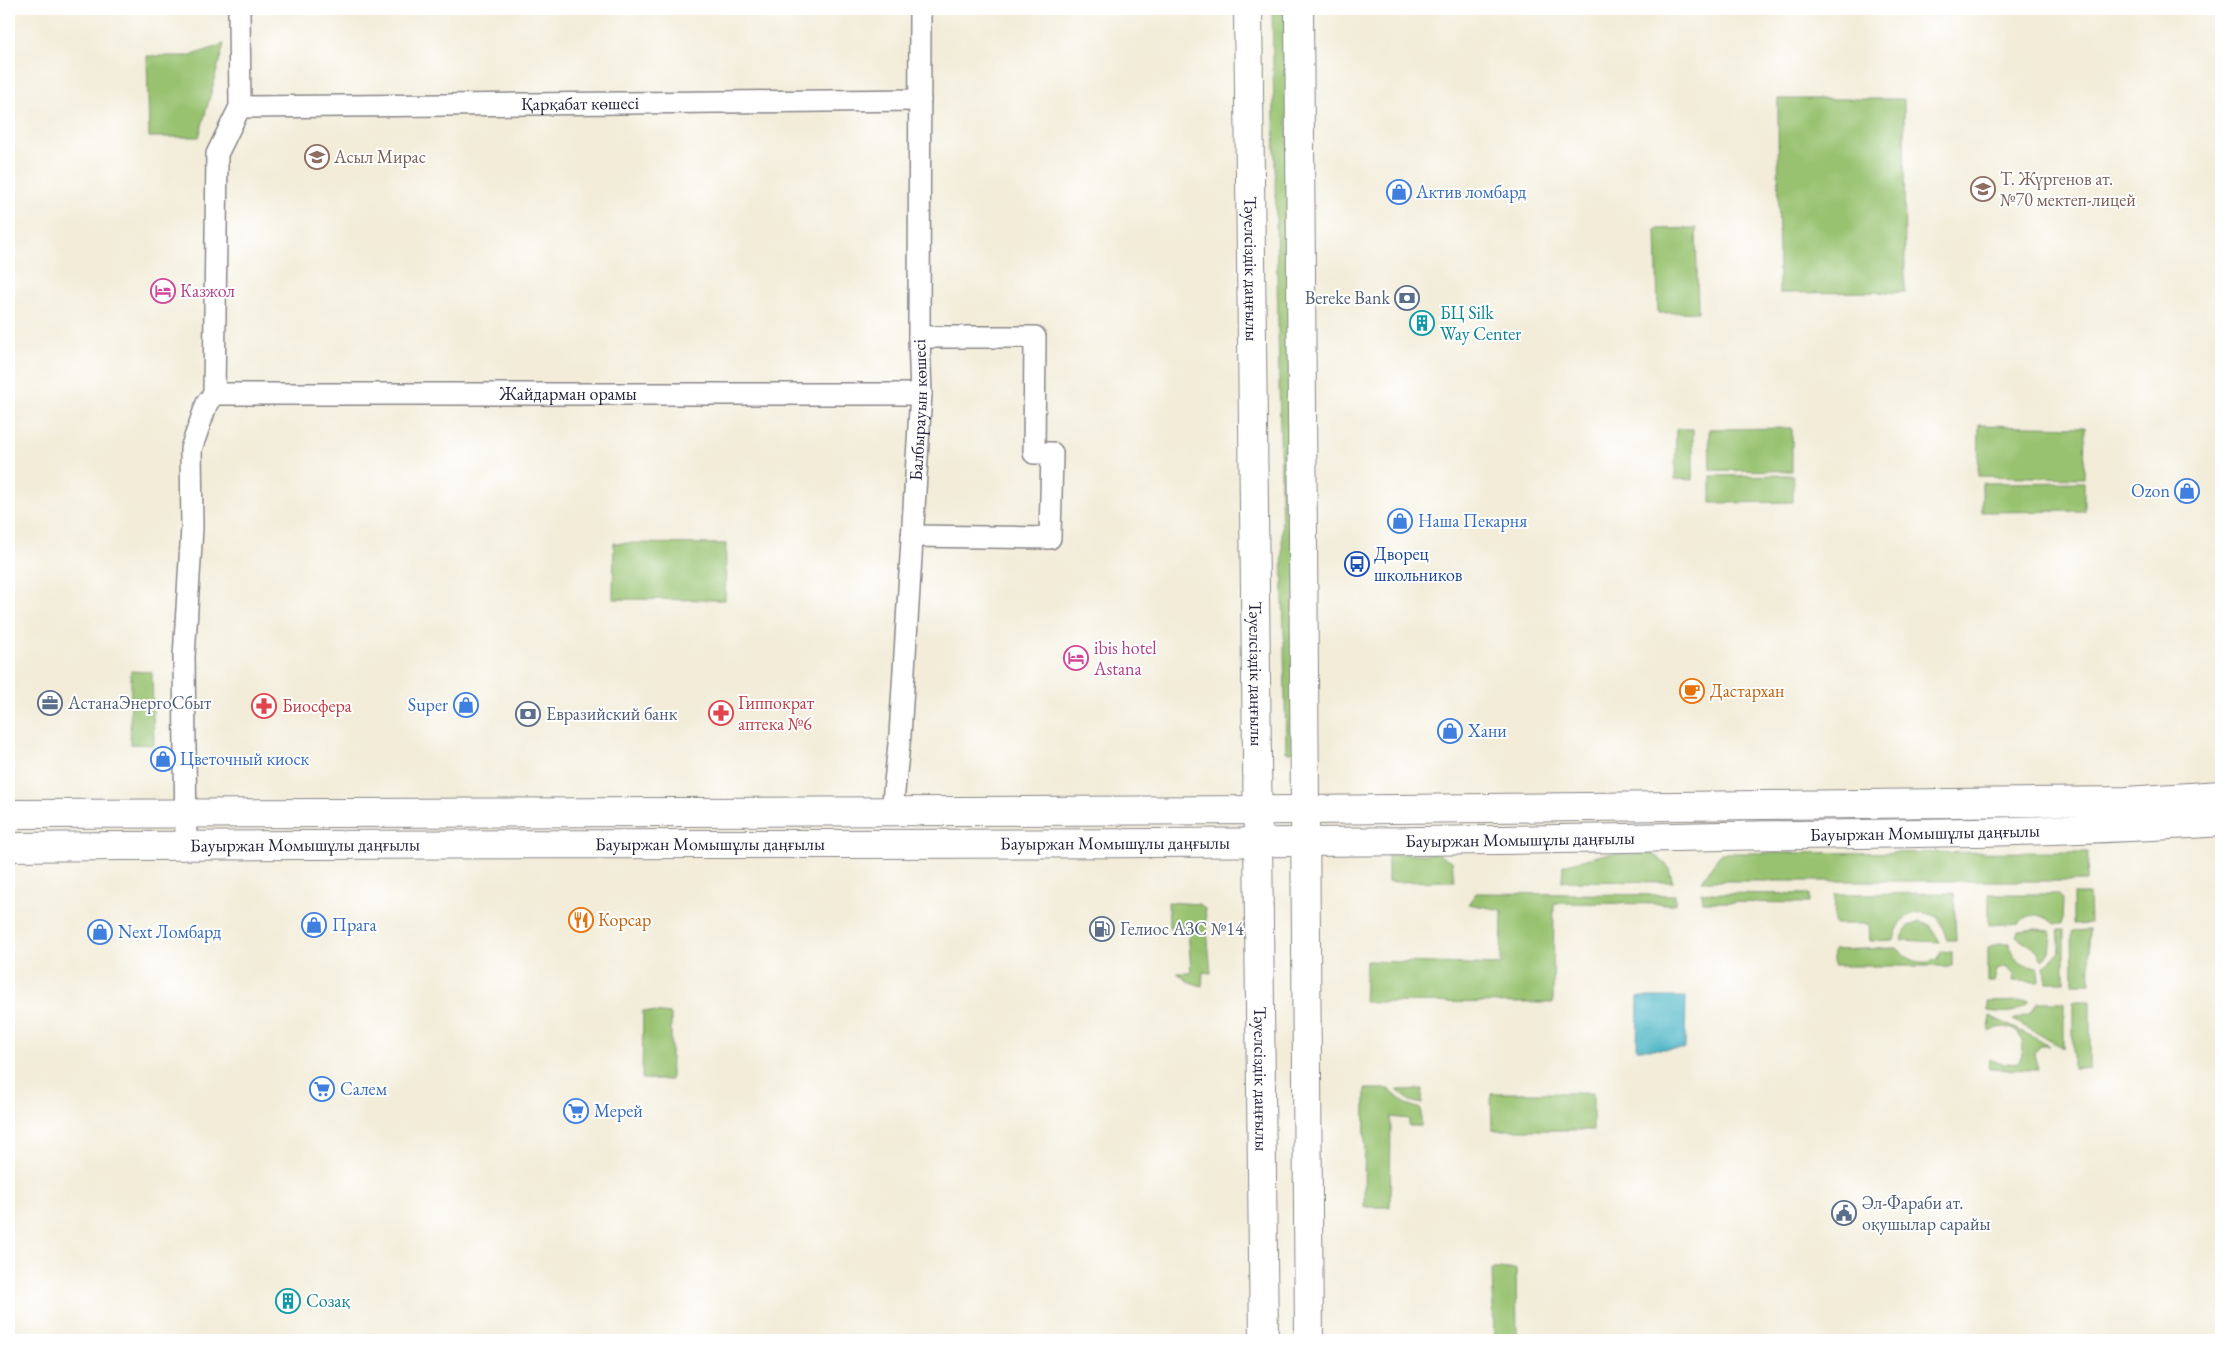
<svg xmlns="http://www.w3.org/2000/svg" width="2230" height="1349" viewBox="0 0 2230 1349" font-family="'EB Garamond',serif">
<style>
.green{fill:#98c26f;stroke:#5d7255}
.water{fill:#45b2c2;stroke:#346a7e}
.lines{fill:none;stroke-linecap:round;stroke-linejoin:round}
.minor-casing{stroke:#8a878a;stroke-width:24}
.secondary-casing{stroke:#8a878a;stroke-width:30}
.minor{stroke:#fff;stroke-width:21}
.secondary{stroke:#fff;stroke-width:28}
.labels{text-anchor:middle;stroke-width:4;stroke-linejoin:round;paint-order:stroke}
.street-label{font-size:18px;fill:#22223b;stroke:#fff}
.education-label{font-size:18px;fill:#785e54;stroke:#fff;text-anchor:start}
.shop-label{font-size:18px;fill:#366cbe;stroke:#fff;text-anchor:start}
.hotel-label{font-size:18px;fill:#b23c85;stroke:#fff;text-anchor:start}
.service-label{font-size:18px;fill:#4e5e75;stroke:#fff;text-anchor:start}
.culture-label{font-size:18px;fill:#0d838f;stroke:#fff;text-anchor:start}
.transit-label{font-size:18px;fill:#164399;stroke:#fff;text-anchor:start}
.food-label{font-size:18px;fill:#c56008;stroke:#fff;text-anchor:start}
.health-label{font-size:18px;fill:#be3a42;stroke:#fff;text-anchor:start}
</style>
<rect width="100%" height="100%" fill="#fff"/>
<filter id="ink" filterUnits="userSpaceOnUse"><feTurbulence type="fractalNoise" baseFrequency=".02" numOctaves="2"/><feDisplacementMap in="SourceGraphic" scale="10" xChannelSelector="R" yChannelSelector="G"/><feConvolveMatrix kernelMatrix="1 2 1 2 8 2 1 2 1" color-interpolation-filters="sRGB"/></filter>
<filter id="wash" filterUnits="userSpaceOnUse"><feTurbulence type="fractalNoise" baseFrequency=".0096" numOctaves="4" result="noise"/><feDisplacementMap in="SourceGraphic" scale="20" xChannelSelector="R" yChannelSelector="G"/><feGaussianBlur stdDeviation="1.12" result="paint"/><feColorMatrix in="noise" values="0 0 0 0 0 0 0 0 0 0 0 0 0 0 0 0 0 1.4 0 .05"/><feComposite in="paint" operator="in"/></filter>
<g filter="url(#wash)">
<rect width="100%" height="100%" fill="#f2ecd8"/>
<!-- green -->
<g class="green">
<polygon points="1272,9 1285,9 1301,752 1286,752"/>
<polygon points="224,44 199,137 149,137 147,56 190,56"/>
<polygon points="1778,99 1904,99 1905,292 1779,293"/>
<polygon points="1696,228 1698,312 1658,313 1656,229"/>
<polygon points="1979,425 2085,427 2084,478 1978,476"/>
<polygon points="1792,428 1792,471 1710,470 1709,429"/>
<polygon points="1676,429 1693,429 1693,480 1675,479"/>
<polygon points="1793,475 1793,502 1711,503 1711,476"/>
<polygon points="2084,482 2084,511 1982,512 1982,483"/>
<polygon points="614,543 726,544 725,600 613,599"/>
<polygon points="131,671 152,672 154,745 130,744"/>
<polygon points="2088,852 2087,881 1702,881 1721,853"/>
<polygon points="1388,854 1437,854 1452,861 1454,881 1388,882"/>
<polygon points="1605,854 1653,854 1668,866 1673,882 1562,881 1563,865"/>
<polygon points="1476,893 1675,895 1675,904 1554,903 1553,1003 1364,1002 1366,961 1501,965 1502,910 1468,904"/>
<polygon points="1702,893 1809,894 1809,903 1703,902"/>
<path d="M1954,893l2,47h-9l-8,-22c-24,-12 -39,-3 -45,22l-24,1 -1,-17h-35l1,-30z"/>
<path d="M1989,894h69l5,5 -1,25h-8c-11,-11 -24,-12 -35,-1l-30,2z"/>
<polygon points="2073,894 2089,894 2090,923 2073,924"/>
<polygon points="1168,902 1199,904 1205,909 1211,973 1203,972 1202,986 1189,982 1177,973 1191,973 1188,927 1169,927"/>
<polygon points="1920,922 1930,925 1940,942 1901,940 1908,926"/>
<polygon points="2036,929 2050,931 2052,934 2050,953 2042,960 2037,950 2016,936 2018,931"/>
<polygon points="2058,930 2064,930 2064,982 2047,982 2044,966 2060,952"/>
<polygon points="2089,930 2090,983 2073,983 2072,931"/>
<path d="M1999,943h11c1,16 12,24 28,24l1,15 -26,-1 1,-7 -7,-8 -10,3 -3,13h-6v-35z"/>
<path d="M1897,948c13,13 23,18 41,11l3,-8 11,1v14h-119v-16z"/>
<path d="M2029,1001c-11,14 -25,12 -41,10v-9z"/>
<polygon points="2073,1001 2090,1001 2090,1069 2073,1068"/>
<polygon points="2038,1002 2064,1002 2064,1048 2013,1020 2029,1014"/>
<polygon points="643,1011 671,1014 671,1080 642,1079"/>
<path d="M1990,1016l59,29h-8l-7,9 4,16 -49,-1 1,-10 12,5 16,-2c7,-10 6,-20 0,-30 -12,-7 -18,-6 -29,0z"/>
<polygon points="1365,1089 1388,1089 1406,1104 1421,1109 1421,1126 1409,1126 1409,1119 1391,1117 1390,1207 1364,1207"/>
<polygon points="1423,1089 1422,1104 1410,1101 1397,1090"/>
<polygon points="1491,1093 1593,1093 1593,1130 1492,1130"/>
<polygon points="1492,1269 1516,1269 1517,1340 1494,1340"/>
</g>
<!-- water -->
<polygon class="water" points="1638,997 1686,997 1685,1049 1637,1049"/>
</g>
<g filter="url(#ink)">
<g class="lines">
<defs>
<g id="minor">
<path id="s1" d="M240,107l680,-7"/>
<path id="s2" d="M214,394h707"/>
<polyline points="214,394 217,154 240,107 239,9"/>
<polyline points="912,536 1050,538 1052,453 1034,453 1035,337 919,337"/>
<path id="s3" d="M892,810l8,-75 21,-341 -2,-57 1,-328"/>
<polyline points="186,844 184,657 192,528 191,449 207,403 214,394"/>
</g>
<g id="secondary">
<path id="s4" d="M1248,9l16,1331"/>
<polyline points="1299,9 1309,1340"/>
<polyline points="9,814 1306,810 2126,801 2221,795"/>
<path id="s5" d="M9,847c556,-6 1112,1 1668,-10 181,-4 363,-3 544,-15"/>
</g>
</defs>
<!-- minor casing -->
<use href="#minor" class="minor-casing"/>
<!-- secondary casing -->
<use href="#secondary" class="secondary-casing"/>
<!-- minor -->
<use href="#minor" class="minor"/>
<!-- secondary -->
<use href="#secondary" class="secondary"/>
</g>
</g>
<!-- icons -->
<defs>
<symbol id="school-ring" viewBox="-11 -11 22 22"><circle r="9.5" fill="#fff" stroke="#8d6e63" stroke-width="1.5"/><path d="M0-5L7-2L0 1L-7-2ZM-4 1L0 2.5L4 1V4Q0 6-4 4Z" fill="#8d6e63"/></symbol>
<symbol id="shop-ring" viewBox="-11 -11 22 22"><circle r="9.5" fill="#fff" stroke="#3f7fe0" stroke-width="1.5"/><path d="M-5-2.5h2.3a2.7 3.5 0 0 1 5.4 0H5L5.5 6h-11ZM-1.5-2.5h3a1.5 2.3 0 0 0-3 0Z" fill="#3f7fe0"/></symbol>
<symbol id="hotel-ring" viewBox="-11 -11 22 22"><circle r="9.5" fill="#fff" stroke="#d1479c" stroke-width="1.5"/><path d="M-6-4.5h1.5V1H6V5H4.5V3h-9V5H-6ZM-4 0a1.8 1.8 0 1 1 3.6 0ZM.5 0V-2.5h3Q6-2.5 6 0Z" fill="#d1479c"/></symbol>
<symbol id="bank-ring" viewBox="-11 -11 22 22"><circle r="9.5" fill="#fff" stroke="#5c6f8a" stroke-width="1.5"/><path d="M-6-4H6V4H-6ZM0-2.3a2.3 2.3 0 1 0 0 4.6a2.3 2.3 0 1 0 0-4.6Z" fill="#5c6f8a"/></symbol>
<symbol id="building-ring" viewBox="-11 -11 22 22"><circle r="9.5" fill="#fff" stroke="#0f9aa8" stroke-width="1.5"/><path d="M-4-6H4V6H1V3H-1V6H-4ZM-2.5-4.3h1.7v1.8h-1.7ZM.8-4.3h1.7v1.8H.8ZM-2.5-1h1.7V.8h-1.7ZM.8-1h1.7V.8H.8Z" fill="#0f9aa8"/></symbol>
<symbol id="bus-ring" viewBox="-11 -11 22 22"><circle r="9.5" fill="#fff" stroke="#1a4fb4" stroke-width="1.5"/><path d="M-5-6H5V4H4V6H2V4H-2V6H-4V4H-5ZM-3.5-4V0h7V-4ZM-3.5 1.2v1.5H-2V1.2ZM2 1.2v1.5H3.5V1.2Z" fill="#1a4fb4"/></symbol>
<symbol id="cafe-ring" viewBox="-11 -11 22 22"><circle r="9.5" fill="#fff" stroke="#e8710a" stroke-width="1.5"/><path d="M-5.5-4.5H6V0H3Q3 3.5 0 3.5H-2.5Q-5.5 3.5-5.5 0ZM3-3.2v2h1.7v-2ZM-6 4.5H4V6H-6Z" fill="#e8710a"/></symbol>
<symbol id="office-ring" viewBox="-11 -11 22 22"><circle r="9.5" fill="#fff" stroke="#5c6f8a" stroke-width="1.5"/><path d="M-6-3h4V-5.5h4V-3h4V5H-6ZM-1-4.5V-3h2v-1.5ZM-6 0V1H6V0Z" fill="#5c6f8a"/></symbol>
<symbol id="pharmacy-ring" viewBox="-11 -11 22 22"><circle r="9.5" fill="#fff" stroke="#e0444e" stroke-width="1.5"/><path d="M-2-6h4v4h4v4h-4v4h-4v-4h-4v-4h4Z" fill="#e0444e"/></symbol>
<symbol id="restaurant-ring" viewBox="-11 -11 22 22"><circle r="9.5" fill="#fff" stroke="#e8710a" stroke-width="1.5"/><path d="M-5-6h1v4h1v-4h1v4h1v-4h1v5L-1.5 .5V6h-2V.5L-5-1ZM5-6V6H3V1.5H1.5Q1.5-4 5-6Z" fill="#e8710a"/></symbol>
<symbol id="fuel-ring" viewBox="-11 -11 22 22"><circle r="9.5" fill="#fff" stroke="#5c6f8a" stroke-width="1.5"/><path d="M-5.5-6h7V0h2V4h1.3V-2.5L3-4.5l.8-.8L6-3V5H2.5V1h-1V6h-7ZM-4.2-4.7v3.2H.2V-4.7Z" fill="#5c6f8a"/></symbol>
<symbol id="supermarket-ring" viewBox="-11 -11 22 22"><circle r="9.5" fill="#fff" stroke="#3f7fe0" stroke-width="1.5"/><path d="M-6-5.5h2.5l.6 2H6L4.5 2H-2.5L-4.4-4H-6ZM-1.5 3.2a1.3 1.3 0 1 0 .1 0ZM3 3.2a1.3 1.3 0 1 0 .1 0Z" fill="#3f7fe0"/></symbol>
<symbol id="civic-ring" viewBox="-11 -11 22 22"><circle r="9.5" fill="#fff" stroke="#5c6f8a" stroke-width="1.5"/><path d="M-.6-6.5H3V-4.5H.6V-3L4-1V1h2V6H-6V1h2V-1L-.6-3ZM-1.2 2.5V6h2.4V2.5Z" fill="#5c6f8a"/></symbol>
</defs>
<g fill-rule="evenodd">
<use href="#school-ring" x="303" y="143" width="28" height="28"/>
<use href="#school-ring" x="1969" y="175" width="28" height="28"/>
<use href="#shop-ring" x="1385" y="178" width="28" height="28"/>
<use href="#hotel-ring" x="149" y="277" width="28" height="28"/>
<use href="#bank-ring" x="1393" y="284" width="28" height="28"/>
<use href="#building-ring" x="1408" y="309" width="28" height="28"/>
<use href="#shop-ring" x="2173" y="477" width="28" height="28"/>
<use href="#shop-ring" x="1386" y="507" width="28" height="28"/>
<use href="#bus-ring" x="1343" y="550" width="28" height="28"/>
<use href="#hotel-ring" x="1062" y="644" width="28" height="28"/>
<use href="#cafe-ring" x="1678" y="677" width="28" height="28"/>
<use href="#office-ring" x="36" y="689" width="28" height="28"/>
<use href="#shop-ring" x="452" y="691" width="28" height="28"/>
<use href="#pharmacy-ring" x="250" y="692" width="28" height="28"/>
<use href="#pharmacy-ring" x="707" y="699" width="28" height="28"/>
<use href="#bank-ring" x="514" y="700" width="28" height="28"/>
<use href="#shop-ring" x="1436" y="717" width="28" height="28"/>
<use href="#shop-ring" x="149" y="745" width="28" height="28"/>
<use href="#restaurant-ring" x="567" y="906" width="28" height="28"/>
<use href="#shop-ring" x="300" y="911" width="28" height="28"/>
<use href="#fuel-ring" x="1088" y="915" width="28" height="28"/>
<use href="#shop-ring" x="86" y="918" width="28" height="28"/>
<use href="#supermarket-ring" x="308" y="1075" width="28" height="28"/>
<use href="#supermarket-ring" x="562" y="1097" width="28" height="28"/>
<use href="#civic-ring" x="1830" y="1199" width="28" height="28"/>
<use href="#building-ring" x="274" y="1287" width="28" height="28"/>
</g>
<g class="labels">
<!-- street labels -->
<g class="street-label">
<text dy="6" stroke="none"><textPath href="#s1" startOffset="340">Қарқабат көшесі</textPath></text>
<text dy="6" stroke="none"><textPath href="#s4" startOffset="260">Тәуелсіздік даңғылы</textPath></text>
<text dy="6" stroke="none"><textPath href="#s2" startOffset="354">Жайдарман орамы</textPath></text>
<text dy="6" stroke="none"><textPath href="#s3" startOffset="401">Балбырауын көшесі</textPath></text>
<text dy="6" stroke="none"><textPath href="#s4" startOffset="665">Тәуелсіздік даңғылы</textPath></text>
<text dy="6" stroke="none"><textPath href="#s5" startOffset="1916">Бауыржан Момышұлы даңғылы</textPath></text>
<text dy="6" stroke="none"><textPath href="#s5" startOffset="1511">Бауыржан Момышұлы даңғылы</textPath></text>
<text dy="6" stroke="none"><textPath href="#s5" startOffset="1106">Бауыржан Момышұлы даңғылы</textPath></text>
<text dy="6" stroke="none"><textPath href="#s5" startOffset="296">Бауыржан Момышұлы даңғылы</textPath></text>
<text dy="6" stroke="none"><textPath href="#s5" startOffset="701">Бауыржан Момышұлы даңғылы</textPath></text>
<text dy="6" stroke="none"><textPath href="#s4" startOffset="1070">Тәуелсіздік даңғылы</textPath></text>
</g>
<!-- education labels -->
<g class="education-label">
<text x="334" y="163">Асыл Мирас</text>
<text x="2000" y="185">Т. Жүргенов ат.<tspan x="2000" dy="21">№70 мектеп-лицей</tspan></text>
</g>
<!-- shop labels -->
<g class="shop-label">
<text x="1416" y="198">Актив ломбард</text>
<text x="2170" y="497" text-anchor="end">Ozon</text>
<text x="1418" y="527">Наша Пекарня</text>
<text x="448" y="711" text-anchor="end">Super</text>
<text x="1468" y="737">Хани</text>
<text x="180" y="765">Цветочный киоск</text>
<text x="332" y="931">Прага</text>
<text x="118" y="938">Next Ломбард</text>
<text x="340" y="1095">Салем</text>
<text x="594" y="1117">Мерей</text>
</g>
<!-- hotel labels -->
<g class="hotel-label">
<text x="180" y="297">Казжол</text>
<text x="1094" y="654">ibis hotel<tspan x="1094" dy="21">Astana</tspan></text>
</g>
<!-- service labels -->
<g class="service-label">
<text x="1390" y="304" text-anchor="end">Bereke Bank</text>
<text x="68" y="709">АстанаЭнергоСбыт</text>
<text x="546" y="720">Евразийский банк</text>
<text x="1120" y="935">Гелиос АЗС №14</text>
<text x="1862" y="1209">Әл-Фараби ат.<tspan x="1862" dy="21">оқушылар сарайы</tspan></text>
</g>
<!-- culture labels -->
<g class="culture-label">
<text x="1440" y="319">БЦ Silk<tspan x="1440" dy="21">Way Center</tspan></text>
<text x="306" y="1307">Созақ</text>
</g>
<!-- transit labels -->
<g class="transit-label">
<text x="1374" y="560">Дворец<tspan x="1374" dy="21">школьников</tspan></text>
</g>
<!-- food labels -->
<g class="food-label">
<text x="1710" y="697">Дастархан</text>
<text x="598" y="926">Корсар</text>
</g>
<!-- health labels -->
<g class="health-label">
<text x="738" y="709">Гиппократ<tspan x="738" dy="21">аптека №6</tspan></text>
<text x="282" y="712">Биосфера</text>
</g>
</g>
<!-- margin -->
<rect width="2230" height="1349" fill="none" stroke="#fff" stroke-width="30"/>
</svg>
